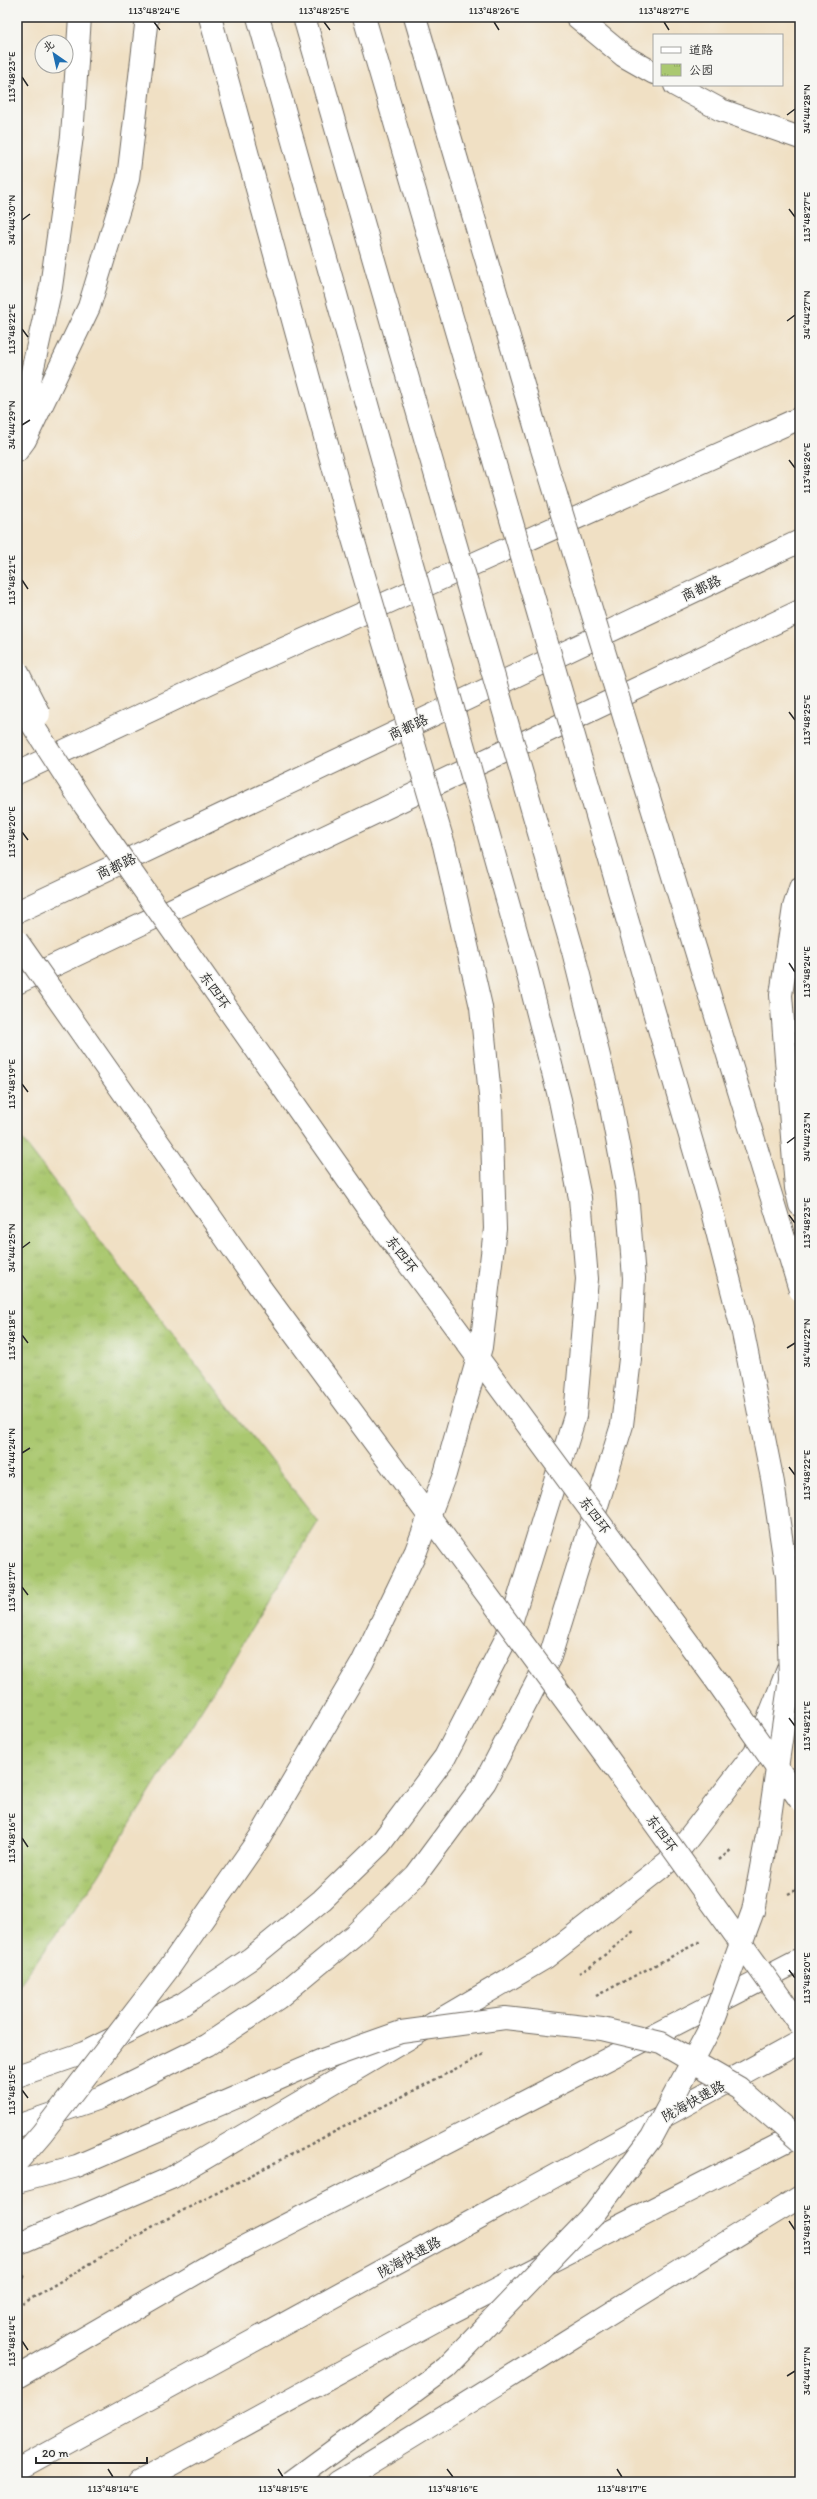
<svg xmlns="http://www.w3.org/2000/svg" width="817" height="2499" viewBox="0 0 817 2499" font-family="Itim,'LXGW WenKai TC',sans-serif">
<style>
.park{fill:url(#park-tufts);stroke:#6a7a4e}
.lines{fill:none;stroke-linecap:round;stroke-linejoin:round}
.minor-casing{stroke:#706a61;stroke-width:24}
.major-casing{stroke:#706a61;stroke-width:24}
.highway-casing{stroke:#706a61;stroke-width:24}
.path{stroke:#706a61;stroke-width:2.5;stroke-dasharray:3 3;stroke-linecap:butt}
.minor{stroke:#fff;stroke-width:22}
.major{stroke:#fff;stroke-width:22}
.highway{stroke:#fff;stroke-width:22}
.highway-bridge-casing{stroke:#706a61;stroke-width:24;stroke-linecap:butt}
.highway-bridge{stroke:#fff;stroke-width:22}
.ticks{fill:none;stroke:#2b2b2b;stroke-width:1.5}
.labels{text-anchor:middle;stroke-width:3;stroke-linejoin:round;paint-order:stroke}
.street-label{font-size:14px;fill:#2b2b2b;stroke:#f6f6f2}
.neatline{fill:none;stroke:#2b2b2b;stroke-width:1.5}
.ticks-label{font-size:10px;text-anchor:middle;fill:#2b2b2b}
</style>
<defs>
<pattern id="park-tufts" width="24" height="20" patternUnits="userSpaceOnUse"><rect width="24" height="20" fill="#aac870"/><path d="M3 7l-1-3M5 7V3M7 7l1-3M15 17l-1-3M17 17v-4M19 17l1-3" fill="none" stroke="#92ac61"/></pattern>
</defs>
<rect width="100%" height="100%" fill="#f6f6f2"/>
<filter id="ink" filterUnits="userSpaceOnUse"><feTurbulence type="fractalNoise" baseFrequency=".025" numOctaves="2"/><feDisplacementMap in="SourceGraphic" scale="8" xChannelSelector="R" yChannelSelector="G"/><feConvolveMatrix kernelMatrix="1 2 1 2 8 2 1 2 1" color-interpolation-filters="sRGB"/></filter>
<filter id="wash" filterUnits="userSpaceOnUse"><feTurbulence type="fractalNoise" baseFrequency=".012" numOctaves="4" result="noise"/><feDisplacementMap in="SourceGraphic" scale="16" xChannelSelector="R" yChannelSelector="G"/><feGaussianBlur stdDeviation="0.9" result="paint"/><feColorMatrix in="noise" values="0 0 0 0 0 0 0 0 0 0 0 0 0 0 0 0 0 1.4 0 .05"/><feComposite in="paint" operator="in"/></filter>
<g filter="url(#wash)">
<rect width="100%" height="100%" fill="#f0e0c4"/>
<!-- park -->
<polygon class="park" points="17,1133 318,1522 98,1876 17,1988"/>
</g>
<g filter="url(#ink)">
<g class="lines">
<defs>
<polyline id="minor" points="17,2244 171,2178 545,1958 673,1858 755,1752 800,1639"/>
<g id="major">
<polyline points="17,912 800,541"/>
<polyline points="17,983 800,611"/>
<polyline points="17,2377 222,2258 800,1960"/>
<path d="M338,2482c155,-93 307,-192 462,-285"/>
</g>
<g id="highway">
<polyline points="210,17 351,532"/>
<polyline points="258,17 397,511"/>
<polyline points="304,17 440,490"/>
<polyline points="364,17 492,454"/>
<polyline points="415,17 538,436"/>
<polyline points="577,17 624,56 654,73"/>
<polyline points="675,85 721,110 800,138"/>
<polyline points="18,434 51,287 72,136 80,17"/>
<polyline points="17,451 25,440 89,307 128,179 147,17"/>
<polyline points="17,773 252,663 800,418"/>
<polyline points="800,888 794,907 781,995 796,1188 800,1205"/>
<polyline points="17,2076 84,2053 183,2004 250,1959 322,1900 380,1844 445,1757 506,1639 575,1416 587,1279 580,1198 560,1100 525,963"/>
<polyline points="17,2126 102,2097 207,2045 278,1998 354,1935 416,1875 485,1782 550,1657 622,1425 630,1359 634,1278 627,1192 609,1097 573,951"/>
<polyline points="17,2470 800,2042"/>
<polyline points="139,2482 442,2317 800,2134"/>
</g>
</defs>
<!-- minor casing -->
<use href="#minor" class="minor-casing"/>
<!-- major casing -->
<use href="#major" class="major-casing"/>
<!-- highway casing -->
<use href="#highway" class="highway-casing"/>
<!-- path -->
<g class="path">
<polyline points="719,1860 732,1849"/>
<polyline points="788,1894 800,1888"/>
<polyline points="579,1973 590,1967 635,1930"/>
<polyline points="596,1996 701,1941"/>
<polyline points="17,2280 27,2275"/>
<polyline points="17,2307 157,2224 486,2053"/>
</g>
<!-- minor -->
<use href="#minor" class="minor"/>
<!-- major -->
<use href="#major" class="major"/>
<!-- highway -->
<use href="#highway" class="highway"/>
<defs>
<g id="highway-bridge">
<polyline points="538,436 800,1290"/>
<polyline points="440,490 573,951"/>
<polyline points="397,511 525,963"/>
<polyline points="17,671 39,714"/>
<polyline points="17,701 85,806 371,1213 715,1679 800,1800"/>
<polyline points="17,941 262,1290 607,1757 800,2025"/>
<polyline points="17,2162 42,2133 169,1968 260,1837 362,1663 416,1551 445,1474 481,1347 495,1229 491,1105 481,1007 444,845 351,532"/>
<polyline points="17,2182 77,2166 322,2060 401,2032 505,2018 602,2029 661,2043 739,2088 800,2141"/>
<polyline points="291,2482 446,2368 594,2214 652,2137 709,2030 753,1911 768,1830 790,1679 787,1577 773,1483 743,1333 711,1208 492,454"/>
</g>
</defs>
<!-- highway-bridge casing -->
<use href="#highway-bridge" class="highway-bridge-casing"/>
<!-- highway-bridge -->
<use href="#highway-bridge" class="highway-bridge"/>
</g>
</g>
<!-- ticks -->
<path class="ticks" d="M154,22l6,8M324,22l6,8M494,22l5,8M664,22l5,8M22,77l6,9M787,115l8,-6M789,209l6,8M22,220l8,-6M787,321l8,-6M22,329l6,8M22,425l8,-5M789,460l6,8M22,580l6,9M789,712l6,8M22,832l6,8M789,963l6,9M22,1084l6,8M787,1143l8,-6M789,1215l6,8M22,1248l8,-6M22,1335l6,8M787,1348l8,-5M22,1453l8,-5M789,1467l6,8M22,1587l6,8M789,1718l6,8M22,1838l6,9M789,1970l6,8M22,2090l6,8M789,2221l6,9M22,2341l6,9M787,2376l8,-5M108,2469l5,8M278,2469l5,8M447,2469l6,8M617,2469l5,8"/>
<g class="labels">
<!-- street labels -->
<g class="street-label">
<text transform="translate(701 588) rotate(-25)" y="5">商都路</text>
<text transform="translate(408 727) rotate(-25)" y="5">商都路</text>
<text transform="translate(116 866) rotate(-25)" y="5">商都路</text>
<text transform="translate(215 990) rotate(55)" y="5">东四环</text>
<text transform="translate(402 1254) rotate(53)" y="5">东四环</text>
<text transform="translate(595 1515) rotate(54)" y="5">东四环</text>
<text transform="translate(662 1833) rotate(54)" y="5">东四环</text>
<text transform="translate(693 2101) rotate(-29)" y="5">陇海快速路</text>
<text transform="translate(409 2257) rotate(-29)" y="5">陇海快速路</text>
</g>
</g>
<!-- margin -->
<rect width="817" height="2499" fill="none" stroke="#f6f6f2" stroke-width="44"/>
<!-- legend -->
<rect x="653" y="34" width="130" height="52" fill="#f6f6f2" stroke="#a5a5a2"/>
<rect x="661" y="47" width="20" height="6" fill="#ffffff" stroke="#a5a5a2"/>
<text x="689" y="54" font-size="12" fill="#2b2b2b">道路</text>
<rect x="661" y="64" width="20" height="12" fill="url(#park-tufts)" stroke="#a5a5a2"/>
<text x="689" y="74" font-size="12" fill="#2b2b2b">公园</text>
<!-- north arrow -->
<g transform="translate(54 54) rotate(326)"><circle r="19" fill="#f6f6f2" stroke="#a5a5a2"/>
<path d="M0-3L7 15L0 10L-7 15Z" fill="#1f6fb2"/>
<text y="-6" font-size="11" font-weight="bold" text-anchor="middle" fill="#2b2b2b">北</text>
</g>
<!-- scale -->
<path d="M36 2457v6h111v-6" fill="none" stroke="#2b2b2b" stroke-width="2"/>
<text x="42" y="2457" font-size="12" fill="#2b2b2b" stroke="#f6f6f2" stroke-width="3" paint-order="stroke">20 m</text>
<rect x="22" y="22" width="773" height="2455" class="neatline"/>
<g class="ticks-label">
<text x="154" y="14">113°48'24"E</text>
<text x="324" y="14">113°48'25"E</text>
<text x="494" y="14">113°48'26"E</text>
<text x="664" y="14">113°48'27"E</text>
<text transform="translate(11 77) rotate(-90)" y="4">113°48'23"E</text>
<text transform="translate(806 109) rotate(-90)" y="4">34°44'28"N</text>
<text transform="translate(806 217) rotate(-90)" y="4">113°48'27"E</text>
<text transform="translate(11 220) rotate(-90)" y="4">34°44'30"N</text>
<text transform="translate(806 315) rotate(-90)" y="4">34°44'27"N</text>
<text transform="translate(11 329) rotate(-90)" y="4">113°48'22"E</text>
<text transform="translate(11 425) rotate(-90)" y="4">34°44'29"N</text>
<text transform="translate(806 468) rotate(-90)" y="4">113°48'26"E</text>
<text transform="translate(11 580) rotate(-90)" y="4">113°48'21"E</text>
<text transform="translate(806 720) rotate(-90)" y="4">113°48'25"E</text>
<text transform="translate(11 832) rotate(-90)" y="4">113°48'20"E</text>
<text transform="translate(806 972) rotate(-90)" y="4">113°48'24"E</text>
<text transform="translate(11 1084) rotate(-90)" y="4">113°48'19"E</text>
<text transform="translate(806 1137) rotate(-90)" y="4">34°44'23"N</text>
<text transform="translate(806 1223) rotate(-90)" y="4">113°48'23"E</text>
<text transform="translate(11 1248) rotate(-90)" y="4">34°44'25"N</text>
<text transform="translate(11 1335) rotate(-90)" y="4">113°48'18"E</text>
<text transform="translate(806 1343) rotate(-90)" y="4">34°44'22"N</text>
<text transform="translate(11 1453) rotate(-90)" y="4">34°44'24"N</text>
<text transform="translate(806 1475) rotate(-90)" y="4">113°48'22"E</text>
<text transform="translate(11 1587) rotate(-90)" y="4">113°48'17"E</text>
<text transform="translate(806 1726) rotate(-90)" y="4">113°48'21"E</text>
<text transform="translate(11 1838) rotate(-90)" y="4">113°48'16"E</text>
<text transform="translate(806 1978) rotate(-90)" y="4">113°48'20"E</text>
<text transform="translate(11 2090) rotate(-90)" y="4">113°48'15"E</text>
<text transform="translate(806 2230) rotate(-90)" y="4">113°48'19"E</text>
<text transform="translate(11 2341) rotate(-90)" y="4">113°48'14"E</text>
<text transform="translate(806 2371) rotate(-90)" y="4">34°44'17"N</text>
<text x="113" y="2492">113°48'14"E</text>
<text x="283" y="2492">113°48'15"E</text>
<text x="453" y="2492">113°48'16"E</text>
<text x="622" y="2492">113°48'17"E</text>
</g>
</svg>
